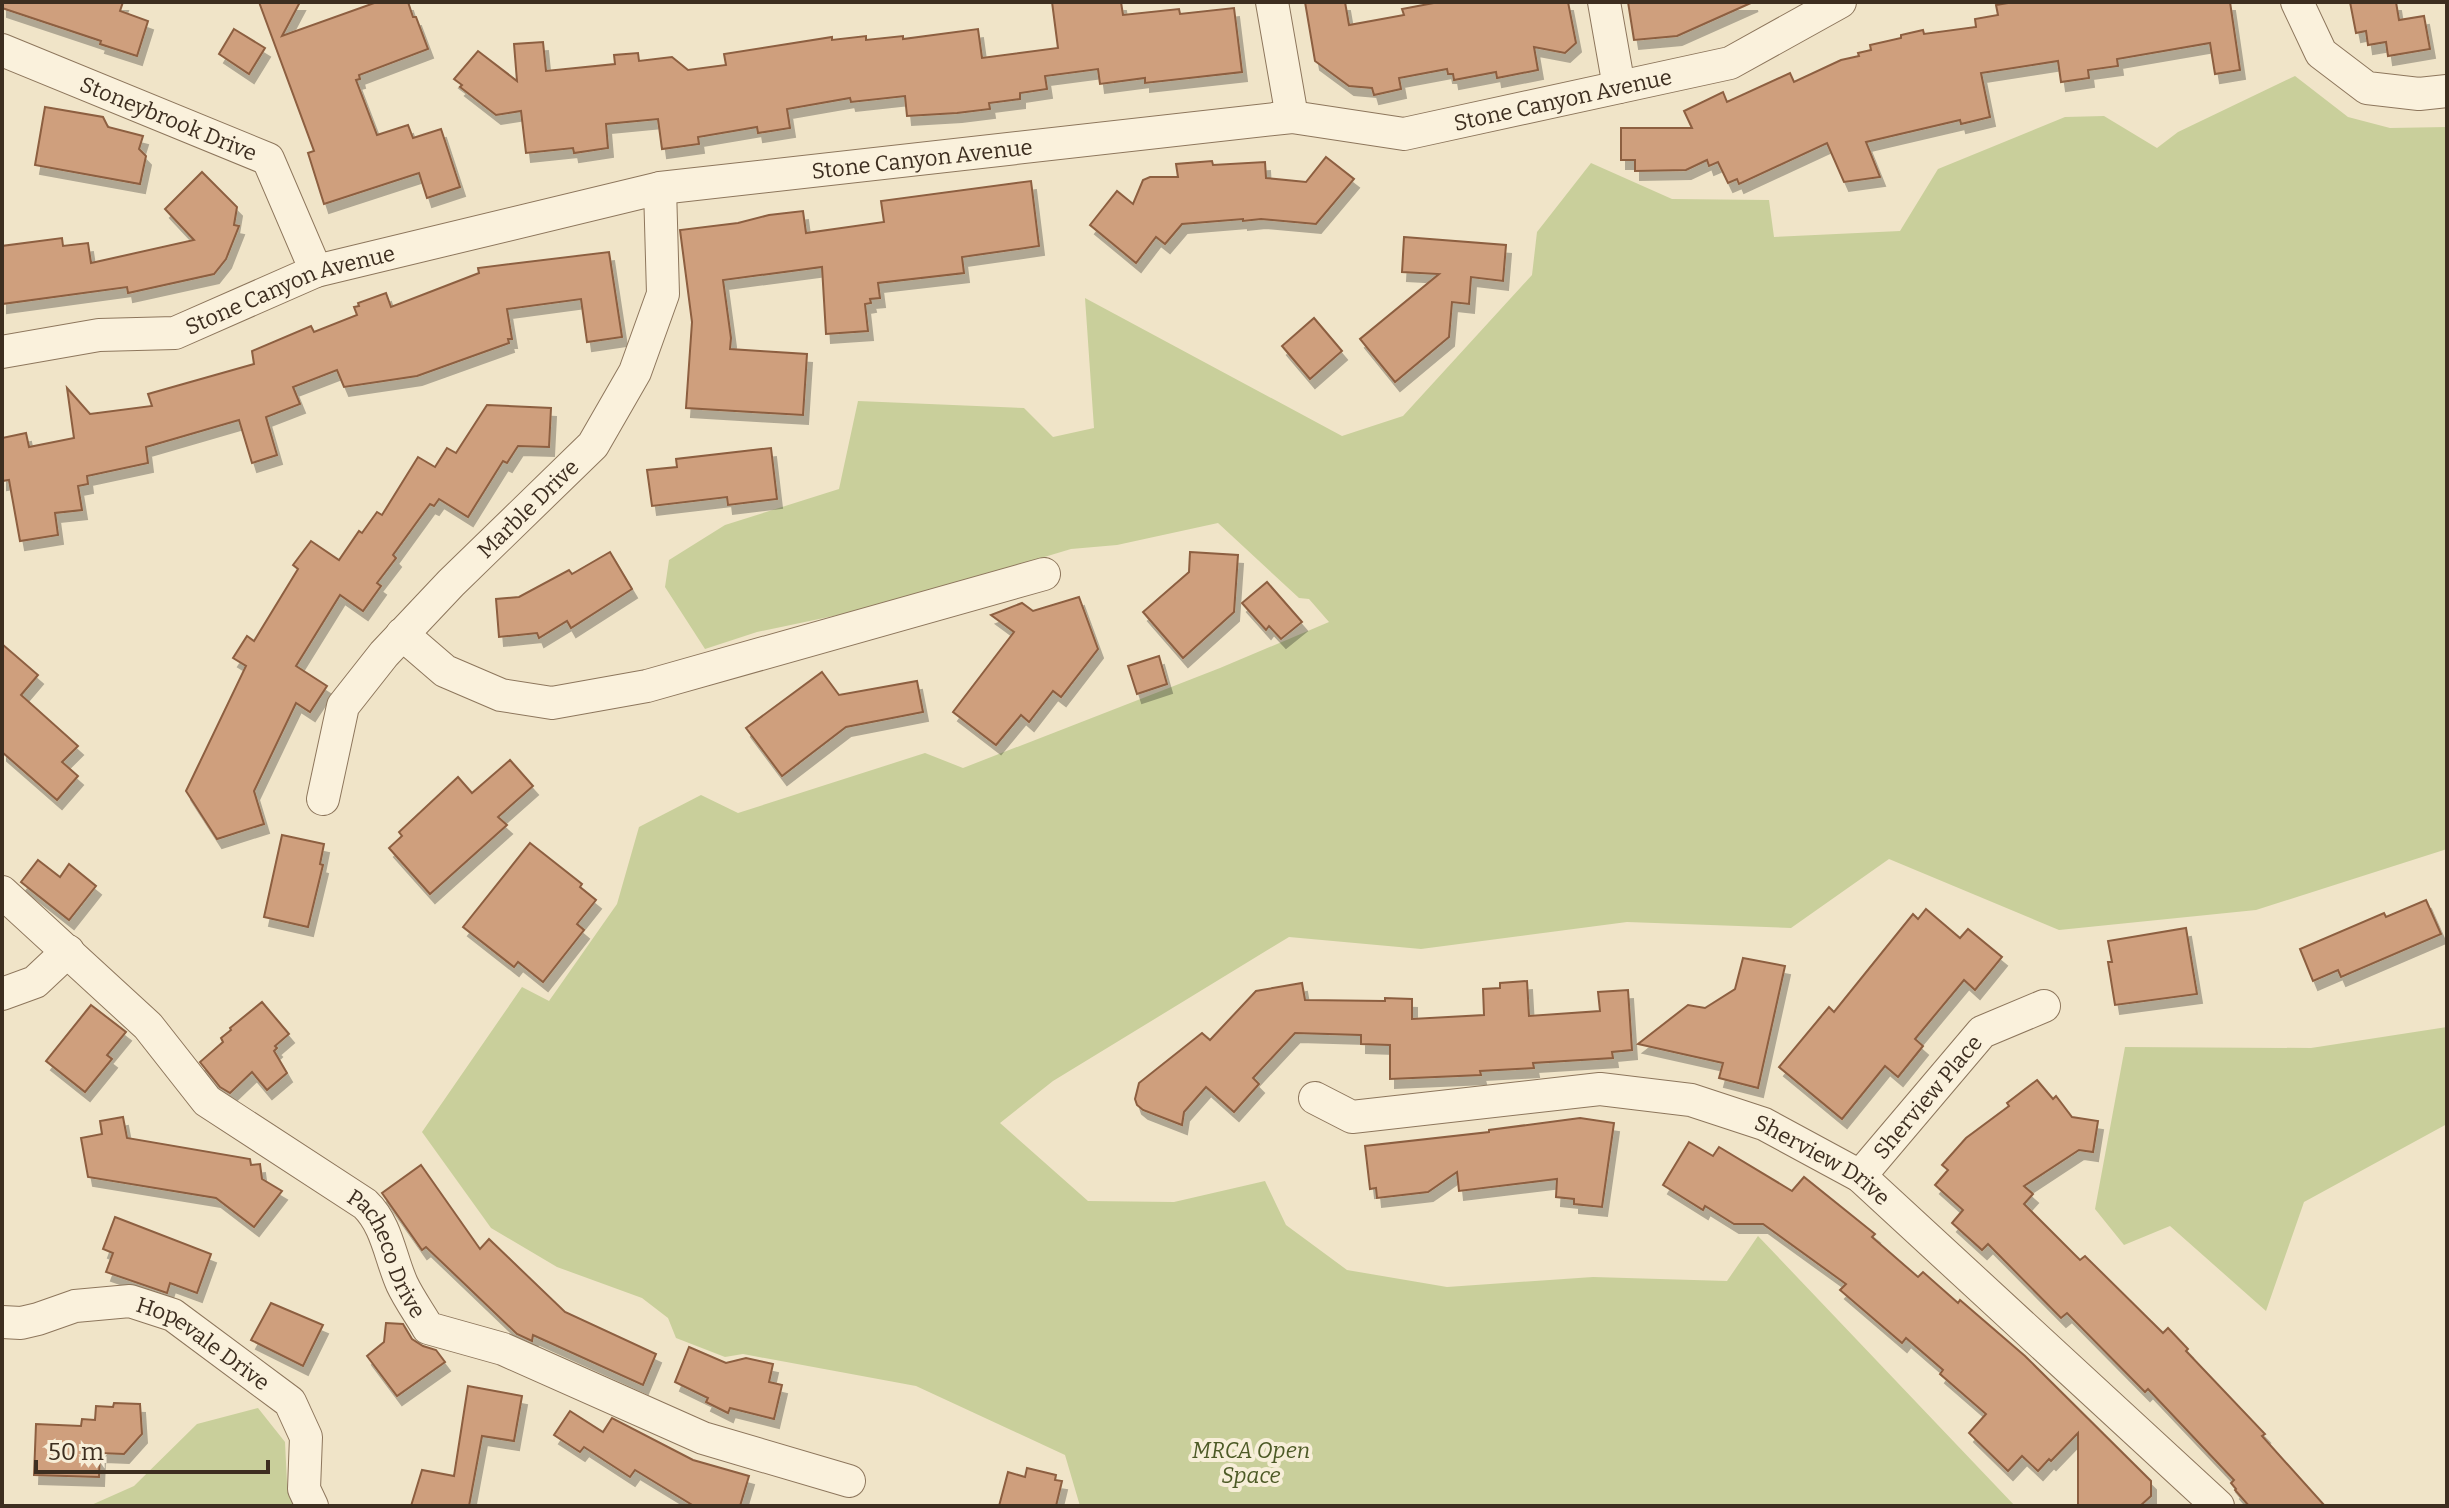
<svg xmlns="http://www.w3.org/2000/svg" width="2449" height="1508" viewBox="0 0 2449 1508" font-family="Bitter,serif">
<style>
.green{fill:#c9cf9b}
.building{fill:#cf9f7d;stroke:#8d5f41;stroke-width:2;filter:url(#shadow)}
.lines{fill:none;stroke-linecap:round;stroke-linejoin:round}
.minor-casing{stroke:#8d765c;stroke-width:34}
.minor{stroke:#faf1dc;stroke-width:32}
.labels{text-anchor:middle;stroke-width:8;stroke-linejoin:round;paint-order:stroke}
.street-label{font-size:22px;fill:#3d2e20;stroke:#f7eed8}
.park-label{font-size:22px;font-style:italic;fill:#4d5a26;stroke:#f7eed8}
</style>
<defs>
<filter id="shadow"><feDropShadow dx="5" dy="9" stdDeviation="0" flood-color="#0004"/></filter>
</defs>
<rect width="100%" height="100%" fill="#f0e4c8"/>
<!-- green -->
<g class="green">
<polygon points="2295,76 2348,117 2390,128 2447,127 2447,849 2256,910 2059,930 1889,859 1791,928 1627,922 1421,949 1289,937 1053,1081 1000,1123 1088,1201 1174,1202 1265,1181 1286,1225 1347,1270 1447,1287 1593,1277 1727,1281 1758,1236 2015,1506 1080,1506 1065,1455 916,1386 743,1354 725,1357 676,1338 668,1318 642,1298 557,1267 491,1228 422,1132 522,987 549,1001 617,904 639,827 701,795 738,813 925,753 963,768 1220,668 1329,622 1309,599 1299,598 1218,523 1117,545 1071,549 881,606 757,632 705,649 665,587 669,560 725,525 839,489 858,401 1024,408 1053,437 1094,428 1085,298 1342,436 1403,416 1532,275 1537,232 1591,163 1672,199 1769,200 1774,237 1900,231 1938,169 2065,117 2104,116 2157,148 2178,132"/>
<polygon points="2447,1027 2447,1124 2304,1202 2266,1311 2170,1226 2124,1245 2095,1209 2125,1047 2311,1048"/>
<polygon points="258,1408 285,1442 287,1483 294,1506 89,1506 134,1486 197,1424"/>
</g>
<!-- building -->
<g class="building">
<polygon points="2,2 123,2 120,11 148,21 137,56 100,44 101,41 2,8"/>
<polygon points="259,2 300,2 282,36 377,2 408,2 413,17 416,17 428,49 359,75 360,79 356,80 377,135 408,125 413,138 441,129 460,187 427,198 419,173 324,204 308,153 314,151"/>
<polygon points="1052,2 1121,2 1123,15 1179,9 1180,14 1234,8 1242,72 1145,83 1145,78 1100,84 1098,69 1045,76 1047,89 1020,93 1020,99 989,103 990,109 957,113 907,116 905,96 851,102 850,98 787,109 790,128 758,133 757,127 698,137 699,144 662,149 658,119 606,124 608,148 574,153 573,148 526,153 521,111 496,115 460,87 462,85 454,79 478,51 517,81 514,44 543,42 546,71 615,64 614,55 638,53 639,61 672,57 688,70 726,65 724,54 832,37 832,40 866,36 866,40 903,36 903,39 978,29 982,58 1058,48"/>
<polygon points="1305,2 1345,2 1349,25 1404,15 1402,9 1439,2 1568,2 1576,43 1565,53 1534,47 1538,70 1497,78 1496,72 1454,80 1453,74 1448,74 1447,69 1399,78 1401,89 1374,95 1372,88 1349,86 1315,61"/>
<polygon points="1628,2 1753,2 1677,36 1634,40"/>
<polygon points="2014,2 2230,2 2240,70 2215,74 2210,43 2117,59 2118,66 2088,70 2089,78 2061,82 2058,61 1981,73 1990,117 1961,124 1960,120 1866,142 1880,177 1844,182 1827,143 1739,184 1737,179 1728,183 1718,162 1709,166 1707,160 1686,170 1635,171 1635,160 1621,160 1621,128 1692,128 1684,111 1723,92 1727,102 1790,73 1794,82 1841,60 1859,56 1858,53 1871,50 1870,45 1901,38 1901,35 1923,30 1924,34 1976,27 1975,19 1998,15 1996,5"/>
<polygon points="2350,2 2396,2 2399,20 2424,16 2430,49 2388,56 2386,42 2368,45 2366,31 2356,33"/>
<polygon points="234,29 265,48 249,74 219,54"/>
<polygon points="45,107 103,117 108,127 143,136 139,149 146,156 140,184 35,165"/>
<polygon points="1326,157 1354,179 1316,224 1261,219 1243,221 1243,219 1182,224 1165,244 1156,237 1136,263 1090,225 1117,191 1133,204 1143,180 1150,177 1178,177 1176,164 1212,161 1213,165 1265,162 1266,178 1306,182"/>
<polygon points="202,172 237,207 234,225 239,226 226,259 214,274 128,293 127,287 2,304 2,246 62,238 63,246 88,243 91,263 194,240 165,209"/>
<polygon points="1031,181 1039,246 962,257 964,273 878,283 880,298 870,299 871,303 865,304 868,331 826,334 822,267 723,280 731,338 730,349 807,354 803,415 686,408 692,322 680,230 738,223 769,215 803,211 806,233 884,222 881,201"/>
<polygon points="1404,237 1506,245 1503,281 1471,277 1469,304 1452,302 1449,337 1395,382 1360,339 1439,274 1402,272"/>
<polygon points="609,252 622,337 587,342 581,299 507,309 512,339 508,339 509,343 417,376 344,387 337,370 293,387 300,404 266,417 277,455 252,463 239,420 146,447 148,463 87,476 88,484 78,486 82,510 55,513 58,535 20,541 9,480 2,481 2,438 26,433 29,447 74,438 67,388 90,414 152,406 148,394 254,364 252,351 311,326 314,332 357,315 354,307 359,306 358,303 386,293 391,307 479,273 478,268"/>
<polygon points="1314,318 1342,351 1310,379 1282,346"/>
<polygon points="487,405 551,408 549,447 518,446 507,463 503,461 468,517 439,499 434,506 430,504 393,555 396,558 377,583 381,586 363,611 340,595 296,666 327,686 310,712 296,703 254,791 264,824 217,839 186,791 246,666 233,658 247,636 254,641 298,569 293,565 311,541 339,560 359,531 362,533 377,512 382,515 418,457 435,467 447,448 456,453"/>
<polygon points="771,448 777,499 728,505 727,497 652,506 647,470 677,467 676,459"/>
<polygon points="610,552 632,589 571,628 567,621 539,638 537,633 499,637 496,599 519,597 569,570 572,574"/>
<polygon points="1190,552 1238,555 1234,612 1183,658 1143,612 1189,572"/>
<polygon points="1267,582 1302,622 1281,639 1269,626 1266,630 1242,603"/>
<polygon points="1079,597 1098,649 1061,697 1053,691 1029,722 1021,715 996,745 953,712 1014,632 991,615 1022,603 1033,611"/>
<polygon points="2,644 38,675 21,695 78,746 62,762 78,776 57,800 2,752"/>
<polygon points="1159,656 1167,684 1137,694 1128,666"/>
<polygon points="822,672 839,695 917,681 923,712 846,727 782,776 746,728"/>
<polygon points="510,760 533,786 498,817 507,825 430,894 389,848 402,836 399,832 458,777 472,793"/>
<polygon points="282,835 324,844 320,864 323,865 308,927 264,917"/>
<polygon points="530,843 582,884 580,887 596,900 577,924 584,930 543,982 518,962 514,967 463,927"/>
<polygon points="38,860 60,877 69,864 96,886 69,920 21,882"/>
<polygon points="2426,900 2441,934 2341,977 2338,970 2313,981 2300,949 2384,913 2386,917"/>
<polygon points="1926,909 1960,938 1968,929 2002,957 1975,990 1964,980 1915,1039 1923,1046 1898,1077 1885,1066 1842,1119 1779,1067 1829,1007 1834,1012 1913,914 1918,919"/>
<polygon points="2186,928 2197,994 2115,1005 2108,962 2112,962 2108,941"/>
<polygon points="1743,958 1785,966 1758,1088 1719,1078 1723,1063 1638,1044 1688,1005 1705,1008 1735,989"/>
<polygon points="1527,981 1529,1016 1600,1011 1598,992 1628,990 1632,1050 1612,1052 1613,1058 1533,1063 1534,1068 1480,1071 1481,1075 1390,1079 1390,1045 1361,1044 1361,1035 1295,1033 1253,1078 1259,1084 1234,1112 1206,1087 1184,1112 1182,1125 1143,1110 1137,1105 1135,1099 1139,1083 1202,1033 1210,1040 1256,991 1302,983 1305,1000 1385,1001 1385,998 1412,999 1412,1019 1484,1015 1483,989 1500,988 1500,983"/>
<polygon points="262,1002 289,1034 275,1046 277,1048 274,1051 287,1073 267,1090 252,1072 230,1093 220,1087 200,1062 223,1042 221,1038 231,1030 230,1028"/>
<polygon points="91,1005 126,1032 107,1055 112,1059 85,1092 46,1061"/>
<polygon points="2037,1080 2053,1099 2056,1096 2072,1117 2098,1121 2093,1152 2079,1150 2024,1186 2033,1194 2024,1204 2080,1260 2085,1256 2163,1333 2168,1328 2188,1349 2186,1351 2265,1434 2262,1436 2325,1506 2249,1506 2235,1490 2236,1489 2231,1483 2234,1480 2148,1389 2145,1392 2067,1313 2061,1318 1988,1244 1982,1250 1952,1223 1963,1210 1935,1185 1948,1170 1942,1165 1966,1138 2009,1106 2007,1103"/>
<polygon points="123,1117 127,1138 250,1159 251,1165 260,1164 262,1179 282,1191 254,1227 216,1198 88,1177 81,1138 102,1134 100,1121"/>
<polygon points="1580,1118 1614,1123 1602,1207 1574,1204 1574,1199 1556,1197 1557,1179 1459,1191 1457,1172 1428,1192 1377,1198 1376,1188 1370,1189 1365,1146 1489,1132 1489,1130"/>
<polygon points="1689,1142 1713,1156 1719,1147 1792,1191 1804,1177 1875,1234 1872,1237 1918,1277 1923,1272 1958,1303 1960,1300 2025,1356 2151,1481 2151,1496 2140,1506 2078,1506 2078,1433 2051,1461 2049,1459 2038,1471 2022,1456 2008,1471 1969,1433 1986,1414 1940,1374 1943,1370 1906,1338 1902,1343 1840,1290 1846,1284 1763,1224 1734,1224 1705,1206 1703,1210 1663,1185"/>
<polygon points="421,1165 480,1249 489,1239 565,1312 656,1354 643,1385 533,1335 532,1341 517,1334 426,1247 422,1250 382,1193"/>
<polygon points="115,1217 211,1254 197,1293 170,1283 167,1293 106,1272 113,1253 103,1249"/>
<polygon points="271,1303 323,1325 303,1366 251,1340"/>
<polygon points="386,1323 403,1324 412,1339 423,1346 436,1350 445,1362 397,1396 367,1356 384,1342"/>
<polygon points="689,1347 726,1363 746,1358 773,1364 769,1382 782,1385 774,1419 730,1408 728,1413 706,1402 708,1398 675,1382"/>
<polygon points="468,1386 522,1396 514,1441 482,1436 469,1506 411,1506 422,1470 454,1476"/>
<polygon points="114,1403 140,1404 142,1434 124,1454 100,1453 99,1477 34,1475 36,1424 81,1426 82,1419 95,1420 96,1406 113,1407"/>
<polygon points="570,1411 603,1432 612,1418 693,1460 749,1476 740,1506 694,1506 635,1470 630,1477 584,1447 580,1452 554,1435"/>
<polygon points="1027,1468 1056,1475 1055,1480 1062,1481 1056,1506 999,1506 1008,1472 1025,1477"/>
</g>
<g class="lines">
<defs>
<g id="minor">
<polyline points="1272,2 1292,117"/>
<polyline points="1604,2 1619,87"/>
<polyline points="2297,2 2321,53 2367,88 2419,94 2447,91"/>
<path id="s1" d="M2,50l266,109 48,112"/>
<path id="s2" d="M2,352l97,-17 76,-2 141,-62 344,-83 632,-71 112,17 326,-71 110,-61"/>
<polyline points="402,634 445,671 501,695 552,703 647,686 1044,574"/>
<path id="s3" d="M323,799l20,-93 41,-52 67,-71 142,-138 42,-73 28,-78 -3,-106"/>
<path id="s4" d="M2,892l146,134 59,75 158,103c22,21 25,53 37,80 7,15 18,30 26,44l75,21 200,89 146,43"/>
<polyline points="2,994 35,982 68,951"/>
<path id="s5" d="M1315,1098l37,19 248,-28 91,11 73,24 96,52 358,330"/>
<path id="s6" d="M1860,1176l122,-144 62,-26"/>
<path id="s7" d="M2,1322l19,1 17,-4 37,-13 55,-5 43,14 117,87 16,35 -2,52 8,17"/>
</g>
</defs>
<!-- minor casing -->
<use href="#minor" class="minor-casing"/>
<!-- minor -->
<use href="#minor" class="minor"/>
</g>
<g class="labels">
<!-- street labels -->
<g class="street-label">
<text dy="8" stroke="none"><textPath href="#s2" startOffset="1594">Stone Canyon Avenue</textPath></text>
<text dy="8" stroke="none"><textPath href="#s1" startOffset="180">Stoneybrook Drive</textPath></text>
<text dy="8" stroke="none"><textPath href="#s2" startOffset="946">Stone Canyon Avenue</textPath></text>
<text dy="8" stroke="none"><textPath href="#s2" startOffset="298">Stone Canyon Avenue</textPath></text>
<text dy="8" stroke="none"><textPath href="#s3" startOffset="366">Marble Drive</textPath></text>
<text dy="8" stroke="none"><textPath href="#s6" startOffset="104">Sherview Place</textPath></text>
<text dy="8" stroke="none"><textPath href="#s5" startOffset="528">Sherview Drive</textPath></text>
<text dy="8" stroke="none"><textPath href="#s4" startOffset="536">Pacheco Drive</textPath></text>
<text dy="8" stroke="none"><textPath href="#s7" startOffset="216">Hopevale Drive</textPath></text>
</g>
<!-- park labels -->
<g class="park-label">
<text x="1251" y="1458">MRCA Open<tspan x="1251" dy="25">Space</tspan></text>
</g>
</g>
<!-- border -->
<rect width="2449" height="1508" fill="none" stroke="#3d2e20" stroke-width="8"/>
<!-- scale -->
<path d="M36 1460v12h232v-12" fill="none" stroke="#3d2e20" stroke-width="4"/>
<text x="48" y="1460" font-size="24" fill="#3d2e20" stroke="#f7eed8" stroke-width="6" paint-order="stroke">50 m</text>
</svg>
